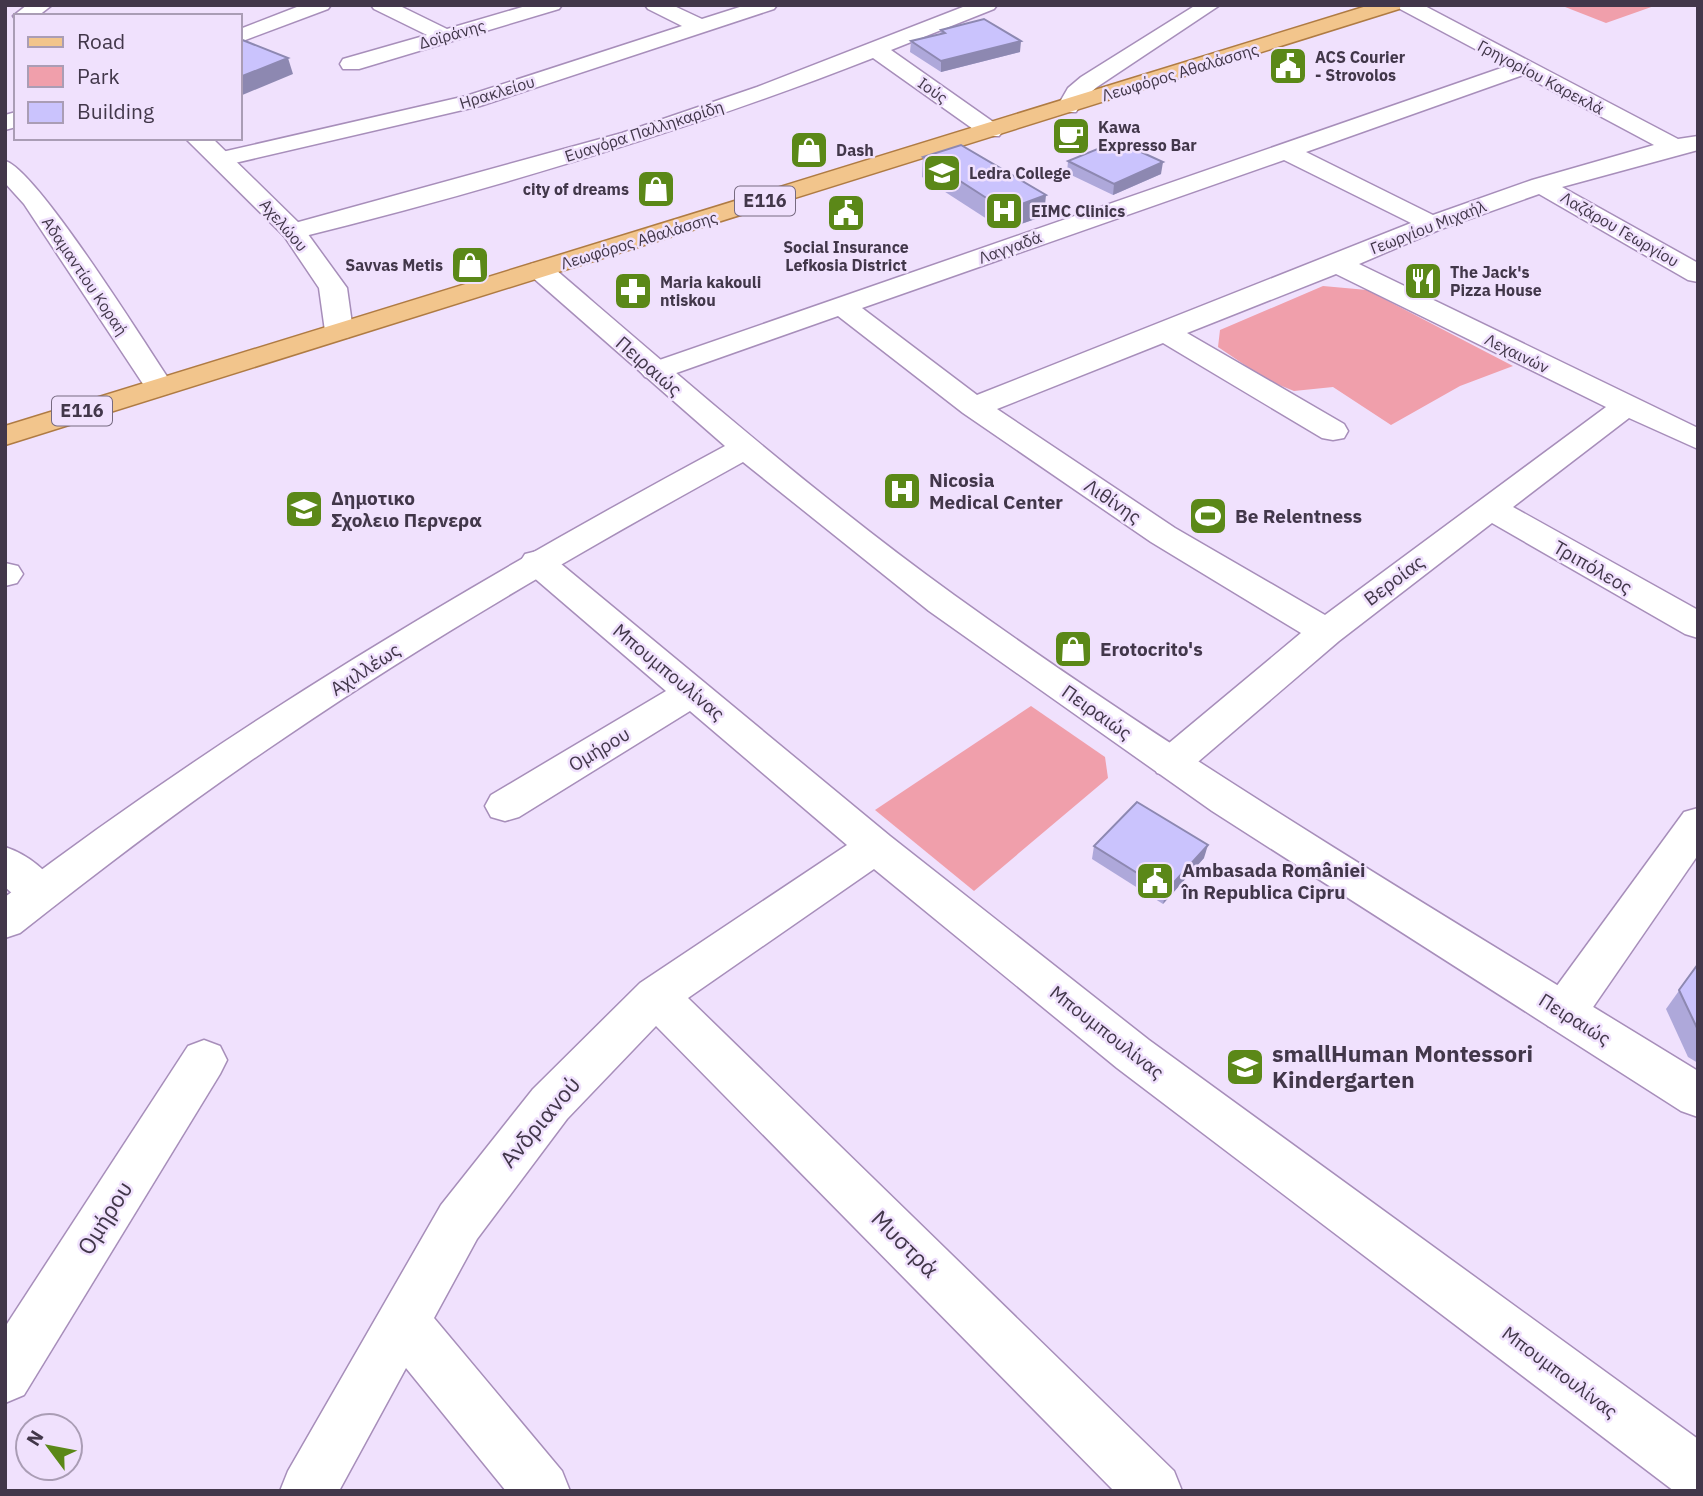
<svg xmlns="http://www.w3.org/2000/svg" width="1703" height="1496" viewBox="0 0 1703 1496" font-family="'IBM Plex Sans',sans-serif">
<style>
.green{fill:#f09fab}
.lines{fill:none;stroke-linecap:round;stroke-linejoin:round}
.minor-casing{stroke:#a78eba;stroke-width:3}
.tertiary-casing{stroke:#a78eba;stroke-width:3}
.primary-casing{stroke:#af7b43;stroke-width:3}
.minor{fill:#fff;fill-rule:evenodd}
.tertiary{fill:#fff;fill-rule:evenodd}
.primary{fill:#f2c58c;fill-rule:evenodd}
.wall{fill:#aea8da}
.shaded-wall{fill:#8d88b1}
.building{fill:#cac3fd;stroke:#8d88b1;stroke-width:2}
.labels{text-anchor:middle;stroke-width:5;stroke-linejoin:round;paint-order:stroke}
.far-street-label{font-size:16px;fill:#42374a;stroke:#f0e1fd}
.far-poi-label{font-size:16px;font-weight:bold;fill:#42374a;stroke:#f0e1fd;text-anchor:start}
.shield{fill:#f0e1fd;stroke:#766a80;stroke-width:2}
.shield-label{font-size:18px;font-weight:bold;fill:#42374a}
.street-label{font-size:19px;fill:#42374a;stroke:#f0e1fd}
.poi-label{font-size:19px;font-weight:bold;fill:#42374a;stroke:#f0e1fd;text-anchor:start}
.near-poi-label{font-size:23px;font-weight:bold;fill:#42374a;stroke:#f0e1fd;text-anchor:start}
.near-street-label{font-size:23px;fill:#42374a;stroke:#f0e1fd}
</style>
<rect width="100%" height="100%" fill="#f0e1fd"/>
<!-- green -->
<g class="green">
<polygon points="1560,5 1657,5 1606,23"/>
<polygon points="1323,286 1367,290 1513,366 1460,386 1391,425 1333,387 1294,391 1267,380 1218,347 1220,330"/>
<polygon points="1031,706 1105,757 1108,778 974,891 875,810"/>
</g>
<g class="lines">
<defs>
<g id="minor">
<polygon points="371,5 398,5 447,29 529,5 562,5 559,9 359,69 343,69 340,64 343,59 427,35 374,9"/>
<polygon points="645,5 672,5 702,19 746,5 777,5 774,9 480,106 222,166 213,164 210,159 213,154 222,152 466,96 682,26 648,9"/>
<path d="M968,5h29l-3,4 -103,41 108,76 4,5 -4,5h-16l-110,-78c-189,74 -383,132 -580,181l-9,-3 -4,-5 4,-5 338,-93 135,-46z"/>
<polygon points="1196,5 1220,5 1097,87 1085,97 1076,112 1060,112 1057,107 1068,88 1081,77"/>
<path d="M1397,5h26l255,134 20,-3v14l-136,37 136,76v19l-10,-2 -149,-86 -98,35 -82,35 339,164v21l-69,-31 -116,89 185,103v28l-13,-4 -193,-111 -153,118 -154,132 -14,4 -14,-4 -5,-10 5,-10 144,-120 -150,-91 -188,-129 -125,-97 -173,61 -10,3 -10,-3 -5,-6 5,-6 862,-299 -107,-57zM1523,75l131,70 -122,35 -99,35 -127,-63zM1284,160l127,63 -434,172 -115,-87zM1336,274l270,133 -281,208 -150,-87 -178,-119 166,-66 159,95 11,2 11,-2 4,-7 -4,-7 -157,-91z"/>
<polygon points="537,551 549,554 890,836 1149,1040 1698,1439 1698,1491 1674,1491 1117,1068 874,869 688,998 1174,1471 1182,1491 1114,1491 656,1026 567,1119 477,1239 434,1318 562,1471 570,1491 506,1491 406,1368 339,1491 280,1491 288,1471 441,1205 533,1089 640,983 847,845 690,711 519,817 505,821 491,817 485,806 491,795 666,691 525,570 520,562 525,554"/>
<polygon points="5,563 18,566 23,574 17,583 5,586"/>
<polygon points="1698,808 1698,855 1580,1026 1564,1031 1548,1026 1542,1012 1548,998 1684,812"/>
<path d="M5,847c22,7 45,25 56,46l-6,12c-23,7 -33,-3 -50,-18z"/>
<polygon points="204,1040 220,1046 227,1060 220,1074 24,1395 5,1403 5,1327 188,1046"/>
</g>
<g id="tertiary">
<polygon points="27,5 52,5 38,16 16,16 16,20 13,16"/>
<polygon points="302,5 331,5 328,9 240,42 240,29"/>
<polygon points="16,112 16,127 5,130 5,115"/>
<polygon points="185,138 212,138 302,226 347,288 353,331 349,337 339,339 329,337 325,331 319,288 284,236"/>
<path d="M5,161c31,7 144,189 169,226l-5,6 -10,3 -10,-3 -125,-189 -19,-21z"/>
<path d="M540,262l9,2c133,114 264,229 405,331 239,172 493,322 744,476v46l-17,-6 -469,-300 -283,-200 -186,-149c-156,86 -311,175 -459,276 -91,61 -178,127 -264,195l-15,5v-41c227,-172 469,-316 720,-451l-194,-170 -4,-6 4,-6z"/>
</g>
<polygon id="primary" points="1370,5 1402,5 1399,9 5,445 5,426"/>
</defs>
<!-- minor casing -->
<use href="#minor" class="minor-casing"/>
<!-- tertiary casing -->
<use href="#tertiary" class="tertiary-casing"/>
<!-- primary casing -->
<use href="#primary" class="primary-casing"/>
<!-- minor -->
<use href="#minor" class="minor"/>
<!-- tertiary -->
<use href="#tertiary" class="tertiary"/>
<!-- primary -->
<use href="#primary" class="primary"/>
</g>
<!-- wall -->
<g class="wall">
<polygon points="941,30 1020,52 941,72 910,52 911,41 940,34"/>
<polygon points="923,157 1044,216 1004,230 922,177"/>
<polygon points="1068,161 1161,174 1113,195 1067,173"/>
<polygon points="1094,846 1204,858 1163,904 1092,859"/>
<polygon points="1698,964 1698,1063 1688,1057 1666,1009"/>
</g>
<!-- shaded-wall -->
<g class="shaded-wall">
<polygon points="1021,41 1020,52 941,72 941,61"/>
<polygon points="288,58 293,74 240,96 240,77"/>
<polygon points="1163,162 1161,174 1113,195 1114,184"/>
<polygon points="1046,195 1044,216 1004,230 1005,210"/>
<polygon points="1208,845 1204,858 1163,904 1166,891"/>
</g>
<!-- building -->
<g class="building">
<polygon points="984,19 1021,41 941,61 911,41 945,33 941,30"/>
<polygon points="240,39 288,58 240,77"/>
<polygon points="1117,141 1163,162 1114,184 1068,161"/>
<polygon points="961,145 1046,195 1005,210 923,157"/>
<polygon points="1137,802 1208,845 1166,891 1094,846"/>
<polygon points="1698,964 1698,1030 1679,990"/>
</g>
<!-- icons -->
<defs>
<symbol id="civic-square" viewBox="-11 -11 22 22"><rect x="-9" y="-9" width="18" height="18" rx="4" fill="#5b8818" stroke="#f0e1fd"/><path d="M-.6-6.5H3V-4.5H.6V-3L4-1V1h2V6H-6V1h2V-1L-.6-3ZM-1.2 2.5V6h2.4V2.5Z" fill="#fff"/></symbol>
<symbol id="cafe-square" viewBox="-11 -11 22 22"><rect x="-9" y="-9" width="18" height="18" rx="4" fill="#5b8818" stroke="#f0e1fd"/><path d="M-5.5-4.5H6V0H3Q3 3.5 0 3.5H-2.5Q-5.5 3.5-5.5 0ZM3-3.2v2h1.7v-2ZM-6 4.5H4V6H-6Z" fill="#fff"/></symbol>
<symbol id="shop-square" viewBox="-11 -11 22 22"><rect x="-9" y="-9" width="18" height="18" rx="4" fill="#5b8818" stroke="#f0e1fd"/><path d="M-5-2.5h2.3a2.7 3.5 0 0 1 5.4 0H5L5.5 6h-11ZM-1.5-2.5h3a1.5 2.3 0 0 0-3 0Z" fill="#fff"/></symbol>
<symbol id="university-square" viewBox="-11 -11 22 22"><rect x="-9" y="-9" width="18" height="18" rx="4" fill="#5b8818" stroke="#f0e1fd"/><path d="M0-5L7-2L0 1L-7-2ZM-4 1L0 2.5L4 1V4Q0 6-4 4Z" fill="#fff"/></symbol>
<symbol id="hospital-square" viewBox="-11 -11 22 22"><rect x="-9" y="-9" width="18" height="18" rx="4" fill="#5b8818" stroke="#f0e1fd"/><path d="M-5-5h3v3.5h4V-5h3V5h-3V1.5h-4V5h-3Z" fill="#fff"/></symbol>
<symbol id="restaurant-square" viewBox="-11 -11 22 22"><rect x="-9" y="-9" width="18" height="18" rx="4" fill="#5b8818" stroke="#f0e1fd"/><path d="M-5-6h1v4h1v-4h1v4h1v-4h1v5L-1.5 .5V6h-2V.5L-5-1ZM5-6V6H3V1.5H1.5Q1.5-4 5-6Z" fill="#fff"/></symbol>
<symbol id="pharmacy-square" viewBox="-11 -11 22 22"><rect x="-9" y="-9" width="18" height="18" rx="4" fill="#5b8818" stroke="#f0e1fd"/><path d="M-2-6h4v4h4v4h-4v4h-4v-4h-4v-4h4Z" fill="#fff"/></symbol>
<symbol id="school-square" viewBox="-11 -11 22 22"><rect x="-9" y="-9" width="18" height="18" rx="4" fill="#5b8818" stroke="#f0e1fd"/><path d="M0-5L7-2L0 1L-7-2ZM-4 1L0 2.5L4 1V4Q0 6-4 4Z" fill="#fff"/></symbol>
<symbol id="stadium-square" viewBox="-11 -11 22 22"><rect x="-9" y="-9" width="18" height="18" rx="4" fill="#5b8818" stroke="#f0e1fd"/><path d="M0-5a6.5 5 0 1 0 0 10a6.5 5 0 1 0 0-10ZM-3.5-1.8h7v3.6h-7Z" fill="#fff"/></symbol>
</defs>
<g fill-rule="evenodd">
<use href="#civic-square" x="1266" y="44" width="44" height="44"/>
<use href="#cafe-square" x="1049" y="114" width="44" height="44"/>
<use href="#shop-square" x="787" y="128" width="44" height="44"/>
<use href="#university-square" x="920" y="151" width="44" height="44"/>
<use href="#shop-square" x="634" y="167" width="44" height="44"/>
<use href="#hospital-square" x="982" y="189" width="44" height="44"/>
<use href="#civic-square" x="824" y="191" width="44" height="44"/>
<use href="#shop-square" x="448" y="243" width="44" height="44"/>
<use href="#restaurant-square" x="1401" y="259" width="44" height="44"/>
<use href="#pharmacy-square" x="611" y="269" width="44" height="44"/>
<use href="#hospital-square" x="880" y="469" width="44" height="44"/>
<use href="#school-square" x="282" y="487" width="44" height="44"/>
<use href="#stadium-square" x="1186" y="494" width="44" height="44"/>
<use href="#shop-square" x="1051" y="627" width="44" height="44"/>
<use href="#civic-square" x="1133" y="859" width="44" height="44"/>
<use href="#school-square" x="1223" y="1045" width="44" height="44"/>
</g>
<g class="labels">
<!-- far-street labels -->
<g class="far-street-label">
<text transform="translate(452 34) rotate(-16)" y="6">Δοϊράνης</text>
<text transform="translate(1180 72) rotate(-17)" y="6">Λεωφόρος Αθαλάσσης</text>
<text transform="translate(1541 77) rotate(28)" y="6">Γρηγορίου Καρεκλά</text>
<text transform="translate(933 90) rotate(35)" y="6">Ιούς</text>
<text transform="translate(497 92) rotate(-17)" y="6">Ηρακλείου</text>
<text transform="translate(644 131) rotate(-18)" y="6">Ευαγόρα Παλληκαρίδη</text>
<text transform="translate(284 225) rotate(49)" y="6">Αχελώου</text>
<text transform="translate(1428 227) rotate(-21)" y="6">Γεωργίου Μιχαήλ</text>
<text transform="translate(1620 229) rotate(30)" y="6">Λαζάρου Γεωργίου</text>
<text transform="translate(639 240) rotate(-17)" y="6">Λεωφόρος Αθαλάσσης</text>
<text transform="translate(1010 247) rotate(-20)" y="6">Λαγγαδά</text>
<text transform="translate(85 276) rotate(56)" y="6">Αδαμαντίου Κοραή</text>
<text transform="translate(1517 353) rotate(26)" y="6">Λεχαινών</text>
</g>
<!-- far-poi labels -->
<g class="far-poi-label">
<text x="1315" y="63">ACS Courier<tspan x="1315" dy="18">- Strovolos</tspan></text>
<text x="1098" y="133">Kawa<tspan x="1098" dy="18">Expresso Bar</tspan></text>
<text x="836" y="156">Dash</text>
<text x="969" y="179">Ledra College</text>
<text x="629" y="195" text-anchor="end">city of dreams</text>
<text x="1031" y="217">EIMC Clinics</text>
<text x="846" y="253" text-anchor="middle">Social Insurance<tspan x="846" dy="18">Lefkosia District</tspan></text>
<text x="443" y="271" text-anchor="end">Savvas Metis</text>
<text x="1450" y="278">The Jack's<tspan x="1450" dy="18">Pizza House</tspan></text>
<text x="660" y="288">Maria kakouli<tspan x="660" dy="18">ntiskou</tspan></text>
</g>
<!-- shield labels -->
<g class="shield">
<rect x="735" y="186.5" width="60" height="29" rx="5"/>
<rect x="52" y="396.5" width="60" height="29" rx="5"/>
</g>
<g class="shield-label">
<text x="765" y="207">E116</text>
<text x="82" y="417">E116</text>
</g>
<!-- street labels -->
<g class="street-label">
<text transform="translate(649 366) rotate(41)" y="7">Πειραιώς</text>
<text transform="translate(1113 501) rotate(34)" y="7">Λιθίνης</text>
<text transform="translate(1593 567) rotate(30)" y="7">Τριπόλεος</text>
<text transform="translate(1394 580) rotate(-37)" y="7">Βεροίας</text>
<text transform="translate(365 669) rotate(-33)" y="7">Αχιλλέως</text>
<text transform="translate(669 672) rotate(40)" y="7">Μπουμπουλίνας</text>
<text transform="translate(1097 712) rotate(35)" y="7">Πειραιώς</text>
<text transform="translate(599 749) rotate(-31)" y="7">Ομήρου</text>
<text transform="translate(1575 1019) rotate(32)" y="7">Πειραιώς</text>
<text transform="translate(1107 1032) rotate(38)" y="7">Μπουμπουλίνας</text>
<text transform="translate(1560 1372) rotate(37)" y="7">Μπουμπουλίνας</text>
</g>
<!-- poi labels -->
<g class="poi-label">
<text x="929" y="487">Nicosia<tspan x="929" dy="22">Medical Center</tspan></text>
<text x="331" y="505">Δημοτικο<tspan x="331" dy="22">Σχολειο Περνερα</tspan></text>
<text x="1235" y="523">Be Relentness</text>
<text x="1100" y="656">Erotocrito's</text>
<text x="1182" y="877">Ambasada României<tspan x="1182" dy="22">în Republica Cipru</tspan></text>
</g>
<!-- near-poi labels -->
<g class="near-poi-label">
<text x="1272" y="1062">smallHuman Montessori<tspan x="1272" dy="26">Kindergarten</tspan></text>
</g>
<!-- near-street labels -->
<g class="near-street-label">
<text transform="translate(540 1122) rotate(-50)" y="8">Ανδριανού</text>
<text transform="translate(105 1218) rotate(-58)" y="8">Ομήρου</text>
<text transform="translate(905 1244) rotate(45)" y="8">Μυστρά</text>
</g>
</g>
<!-- border -->
<rect width="1703" height="1496" fill="none" stroke="#42374a" stroke-width="14"/>
<!-- legend -->
<rect x="14" y="14" width="228" height="126" fill="#f0e1fd" stroke="#aa9db5" stroke-width="2"/>
<rect x="28" y="37" width="35" height="10" fill="#f2c58c" stroke="#aa9db5" stroke-width="2"/>
<text x="77" y="49" font-size="21" fill="#42374a">Road</text>
<rect x="28" y="66" width="35" height="21" fill="#f09fab" stroke="#aa9db5" stroke-width="2"/>
<text x="77" y="84" font-size="21" fill="#42374a">Park</text>
<rect x="28" y="102" width="35" height="21" fill="#cac3fd" stroke="#aa9db5" stroke-width="2"/>
<text x="77" y="119" font-size="21" fill="#42374a">Building</text>
<!-- north arrow -->
<g transform="translate(49 1447) rotate(302)"><circle r="33" fill="#f0e1fd" stroke="#aa9db5" stroke-width="2"/>
<path d="M0-5L12 26L0 18L-12 26Z" fill="#5b8818"/>
<text y="-10" font-size="19" font-weight="bold" text-anchor="middle" fill="#42374a">N</text>
</g>
</svg>
